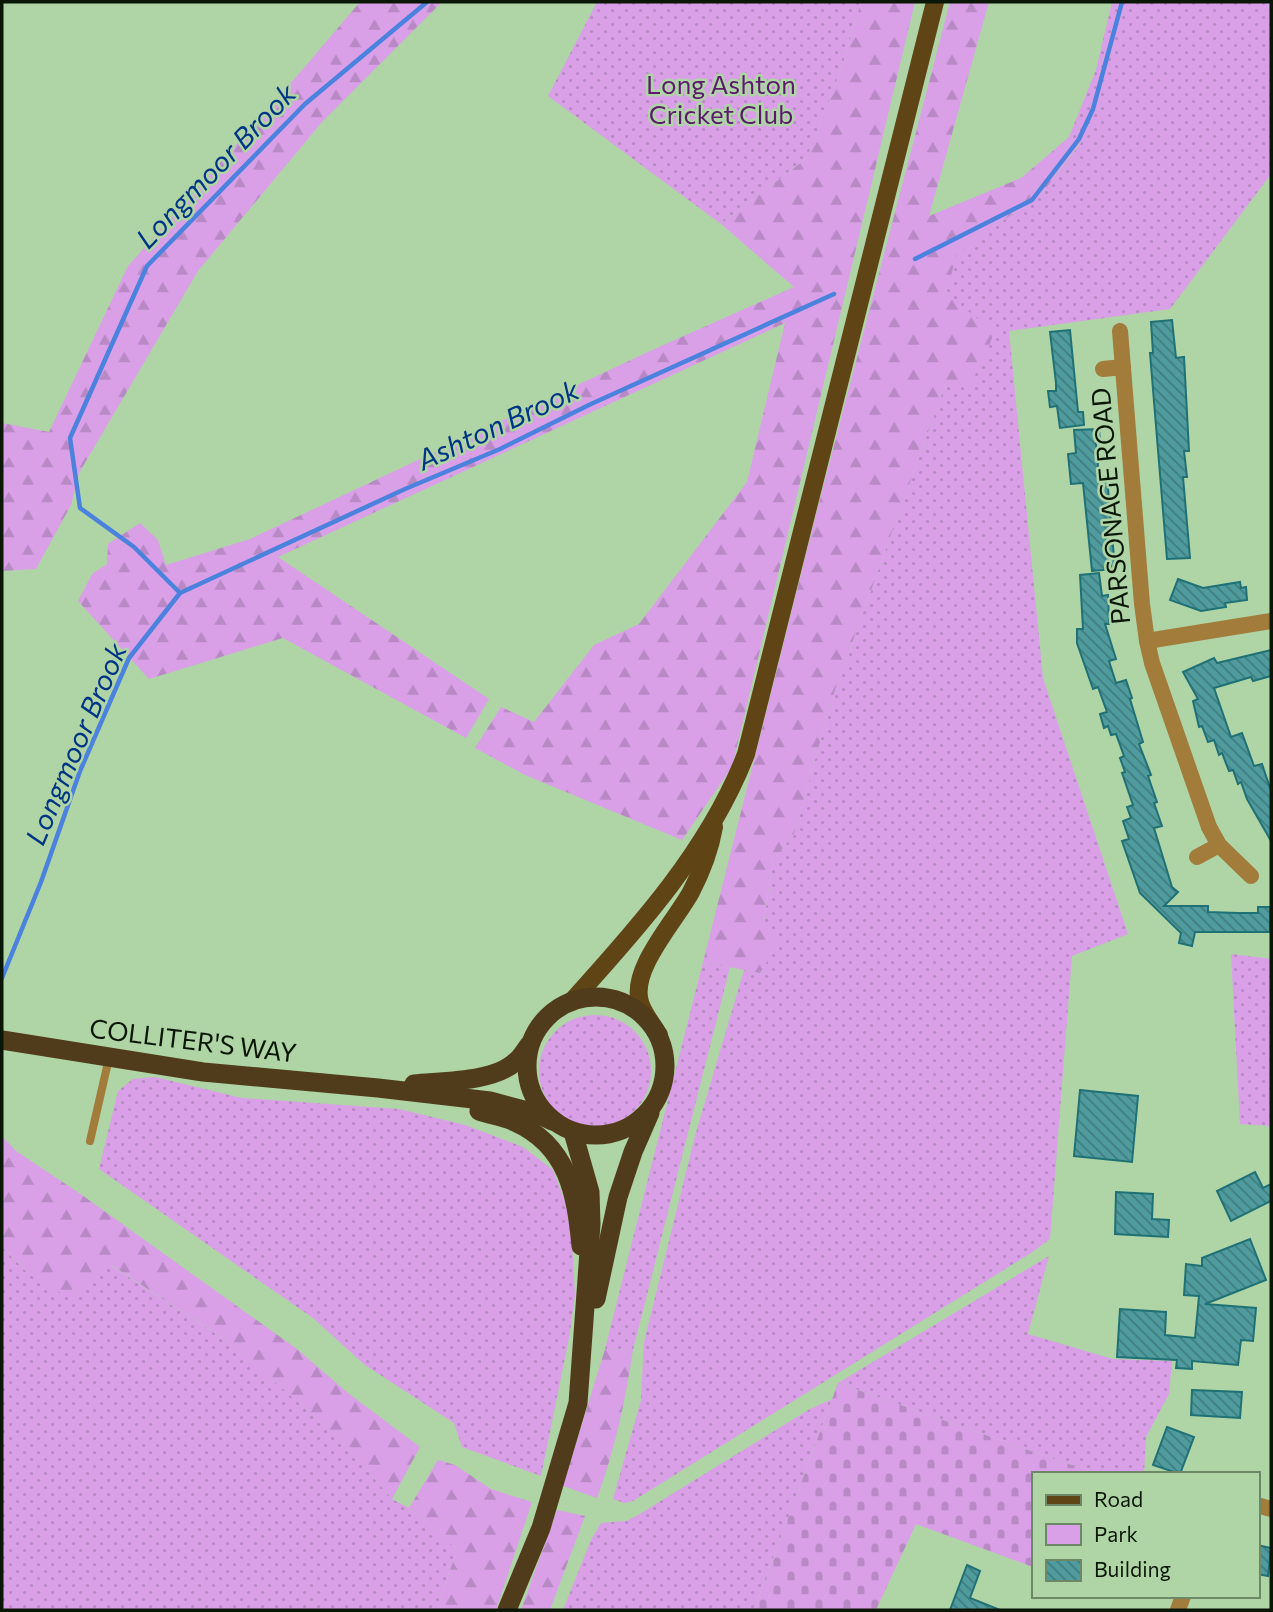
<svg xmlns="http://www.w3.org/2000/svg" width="1273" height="1612" viewBox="0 0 1273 1612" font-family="Commissioner,sans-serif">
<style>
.green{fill:url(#green-dots)}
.forest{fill:url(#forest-firs)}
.cemetery{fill:url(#cemetery-stones)}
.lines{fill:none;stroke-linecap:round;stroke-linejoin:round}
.stream{stroke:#4a82dd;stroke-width:4.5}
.building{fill:url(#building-back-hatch);stroke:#207175;stroke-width:2}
.service{stroke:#a17c3b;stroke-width:8}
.minor{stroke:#a17c3b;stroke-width:16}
.primary{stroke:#5f4516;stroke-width:18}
.trunk{stroke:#503c1a;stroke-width:19}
.labels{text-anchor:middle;stroke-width:5;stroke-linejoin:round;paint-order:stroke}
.park-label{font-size:26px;fill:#5d1a6d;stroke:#afd4a6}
.street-label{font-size:26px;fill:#0a1707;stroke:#afd4a6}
.water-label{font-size:28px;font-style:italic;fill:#003484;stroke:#afd4a6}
</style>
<defs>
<pattern id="green-dots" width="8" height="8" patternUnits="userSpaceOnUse" patternTransform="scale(1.75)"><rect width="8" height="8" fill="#d9a0e7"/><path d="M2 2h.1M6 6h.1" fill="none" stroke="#b989c5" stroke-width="1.8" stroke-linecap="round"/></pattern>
<pattern id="forest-firs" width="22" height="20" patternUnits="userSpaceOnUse" patternTransform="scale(1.75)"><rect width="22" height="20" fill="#d9a0e7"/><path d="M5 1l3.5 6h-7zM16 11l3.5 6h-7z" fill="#b989c5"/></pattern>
<pattern id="cemetery-stones" width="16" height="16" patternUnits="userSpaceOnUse" patternTransform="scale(1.75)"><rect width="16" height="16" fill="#d9a0e7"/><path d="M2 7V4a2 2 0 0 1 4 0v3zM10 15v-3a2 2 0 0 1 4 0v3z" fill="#b989c5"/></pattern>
<pattern id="building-back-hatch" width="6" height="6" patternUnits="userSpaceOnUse" patternTransform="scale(1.75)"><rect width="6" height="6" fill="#4f9b9e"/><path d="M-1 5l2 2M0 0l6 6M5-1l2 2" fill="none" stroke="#407d7f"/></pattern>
</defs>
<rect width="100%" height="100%" fill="#afd4a6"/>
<!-- green -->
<g class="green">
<polygon points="597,2 861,2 842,67 807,158 721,224 548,96"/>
<polygon points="1112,2 1271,2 1271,174 1170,309 1009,331 1043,678 1128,934 1072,956 1050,1239 1031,1253 633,1501 624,1503 613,1499 641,1400 644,1342 695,1136 744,970 761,973 764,921 773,860 794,834 834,693 945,385 946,294 956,254 1044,191 1081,143 1069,137 1096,70"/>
<polygon points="1231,954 1271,959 1271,1126 1240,1124"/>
<polygon points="703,962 730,967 633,1350 605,1349"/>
<circle cx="595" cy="1071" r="56"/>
<polygon points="155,1077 242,1098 399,1109 465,1125 523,1147 553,1170 566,1204 572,1241 575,1295 569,1338 541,1476 462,1447 454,1423 365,1365 313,1318 99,1169 118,1091 133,1079"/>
<polygon points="2,1247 30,1275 110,1265 230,1343 337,1436 392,1499 409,1508 457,1549 437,1610 2,1610"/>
<polygon points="1049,1256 1028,1334 1113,1359 1172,1361 1169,1394 1146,1437 1144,1474 1104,1474 1065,1463 838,1383"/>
<polygon points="832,1399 754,1610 563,1610 591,1540 601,1523 626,1521 638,1515 810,1409"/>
</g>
<!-- forest -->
<g class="forest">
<polygon points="360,2 442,2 322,122 198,271 79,473 71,505 36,569 2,571 2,423 49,432 128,266 297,76"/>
<polygon points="861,2 915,2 732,767 682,840 525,775 475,748 501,707 534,722 594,645 639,624 747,482 785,323 278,557 489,699 466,738 283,638 149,679 78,601 92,574 107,564 108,544 140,523 158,540 166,565 250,539 650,351 794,287 721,224 807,158 842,67"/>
<polygon points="950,2 989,2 929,216 1021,178 1069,137 1081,142 1044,191 957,254 946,294 995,332 971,384 945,385 834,693 794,834 773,860 764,920 777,945 760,973 703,962 819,503"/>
<polygon points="2,1136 16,1151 79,1193 297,1349 348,1393 420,1447 392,1499 337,1436 230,1343 111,1265 73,1300 30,1275 2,1247"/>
<path d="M605,1349l28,1c-8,52 -18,99 -36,148l-34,-12z"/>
<polygon points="438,1460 455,1465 491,1489 532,1502 496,1610 437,1610 457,1549 409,1508"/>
<polygon points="557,1510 585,1516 550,1610 521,1610"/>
</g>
<!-- cemetery -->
<polygon class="cemetery" points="838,1383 1065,1463 1104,1474 1033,1474 1033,1567 916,1524 876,1610 754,1610"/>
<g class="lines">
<!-- stream -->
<g class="stream">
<polyline points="915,259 1032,200 1079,139 1093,109 1122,2"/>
<polyline points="180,593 405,489 500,449 591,404 834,294"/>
<polyline points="2,978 41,882 80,771 129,658 180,593 134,547 80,508 70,438 147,266 305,104 427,2"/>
</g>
</g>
<!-- building -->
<g class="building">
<polygon points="1172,320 1176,358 1184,357 1189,451 1184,451 1187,477 1183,477 1190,558 1167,559 1150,353 1153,353 1151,322"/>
<polygon points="1070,330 1078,412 1083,412 1084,425 1060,428 1057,406 1050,407 1048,391 1056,391 1056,383 1050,332"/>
<polygon points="1099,429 1100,442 1096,443 1099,478 1107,477 1115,569 1092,571 1083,483 1071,484 1068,454 1076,453 1074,430"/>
<polygon points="1099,573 1102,596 1108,595 1109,624 1105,624 1116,659 1109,661 1116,683 1126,680 1132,698 1130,699 1143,742 1139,744 1151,775 1148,776 1157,802 1154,803 1162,826 1154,828 1172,887 1178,892 1164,906 1208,906 1208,912 1238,913 1258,913 1258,907 1270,907 1270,932 1195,932 1192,946 1179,943 1181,933 1140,893 1122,841 1129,839 1123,821 1131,818 1127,807 1133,805 1122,773 1125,772 1120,758 1124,756 1116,734 1111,735 1108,726 1104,728 1100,714 1107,712 1098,687 1093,689 1077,643 1077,629 1083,629 1080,575"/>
<polygon points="1178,579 1203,588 1240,582 1241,588 1246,587 1247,600 1225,603 1226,607 1201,611 1170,600"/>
<polygon points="1271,650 1271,676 1253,681 1251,677 1214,688 1231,737 1242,733 1254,766 1262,764 1271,791 1271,841 1247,799 1241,782 1238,784 1233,770 1229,771 1222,753 1219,755 1214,740 1208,742 1202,726 1199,727 1193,701 1198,699 1183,672 1214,658 1217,663"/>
<polygon points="1080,1090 1138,1096 1132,1162 1074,1156"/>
<polygon points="1255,1172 1263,1188 1271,1184 1271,1201 1231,1221 1217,1191"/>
<polygon points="1116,1192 1153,1194 1152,1219 1169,1220 1168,1237 1115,1234"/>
<polygon points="1250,1239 1266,1280 1205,1304 1256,1308 1253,1341 1241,1340 1238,1365 1192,1361 1192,1369 1176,1368 1177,1360 1117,1357 1120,1309 1166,1312 1165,1335 1195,1338 1199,1296 1184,1295 1186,1264 1202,1266 1202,1258"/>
<polygon points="1192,1390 1242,1392 1240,1418 1191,1415"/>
<polygon points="1167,1427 1194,1437 1180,1474 1153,1465"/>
<polygon points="1257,1545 1271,1548 1268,1576 1257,1574"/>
<polygon points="967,1565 980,1571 970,1598 1000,1610 950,1610"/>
</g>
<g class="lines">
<!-- service -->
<polyline class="service" points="90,1141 109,1058"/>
<!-- minor -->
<g class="minor">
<polyline points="1120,331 1142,604 1147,641 1152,663 1209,827 1219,845 1251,876"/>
<polyline points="1103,369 1123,367"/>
<polyline points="1147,641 1271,621"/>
<polyline points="1197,857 1219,845"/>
<polyline points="1257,1505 1271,1509"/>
<polyline points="1178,1610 1183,1596"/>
</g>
<!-- primary -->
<g class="primary">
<path d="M572,1001c67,-74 138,-153 174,-247l189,-752"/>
<path d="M659,1035c-6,-10 -16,-22 -19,-33 -10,-33 36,-82 51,-110 11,-21 19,-42 23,-65"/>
</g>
<!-- trunk -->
<g class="trunk">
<circle cx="596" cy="1066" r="69"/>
<polyline points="2,1040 203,1072 378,1088 490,1101 535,1113 552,1121"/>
<path d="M414,1084c28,-3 80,-2 101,-22 6,-4 10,-12 14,-17"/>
<path d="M479,1111c11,4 25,6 36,11 53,24 61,71 66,124"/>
<polyline points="596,1299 618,1197 633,1152 650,1113"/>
<polyline points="507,1610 541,1528 578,1403 591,1224 590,1192 573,1132"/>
</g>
</g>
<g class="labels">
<!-- park labels -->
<g class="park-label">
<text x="721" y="94">Long Ashton<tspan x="721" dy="30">Cricket Club</tspan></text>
</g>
<!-- street labels -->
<g class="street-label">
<text transform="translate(1111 506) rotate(-95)" y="9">PARSONAGE ROAD</text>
<text transform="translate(193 1041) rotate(7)" y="9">COLLITER'S WAY</text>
</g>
<!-- water labels -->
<g class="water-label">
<text transform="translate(216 166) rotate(-46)" y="10">Longmoor Brook</text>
<text transform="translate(498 425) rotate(-25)" y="10">Ashton Brook</text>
<text transform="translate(76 744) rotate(-67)" y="10">Longmoor Brook</text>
</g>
</g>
<!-- border -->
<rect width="1273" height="1612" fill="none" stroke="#0a1707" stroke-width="7"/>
<!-- legend -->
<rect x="1032" y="1472" width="228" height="126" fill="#afd4a6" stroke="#6d8866" stroke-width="2"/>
<rect x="1046" y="1495" width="35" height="10" fill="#5f4516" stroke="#6d8866" stroke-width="2"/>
<text x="1094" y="1507" font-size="21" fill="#0a1707">Road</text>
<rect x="1046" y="1524" width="35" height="21" fill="#d9a0e7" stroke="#6d8866" stroke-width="2"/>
<text x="1094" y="1542" font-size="21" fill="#0a1707">Park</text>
<rect x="1046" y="1560" width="35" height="21" fill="url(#building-back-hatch)" stroke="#6d8866" stroke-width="2"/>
<text x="1094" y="1577" font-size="21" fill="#0a1707">Building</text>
</svg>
